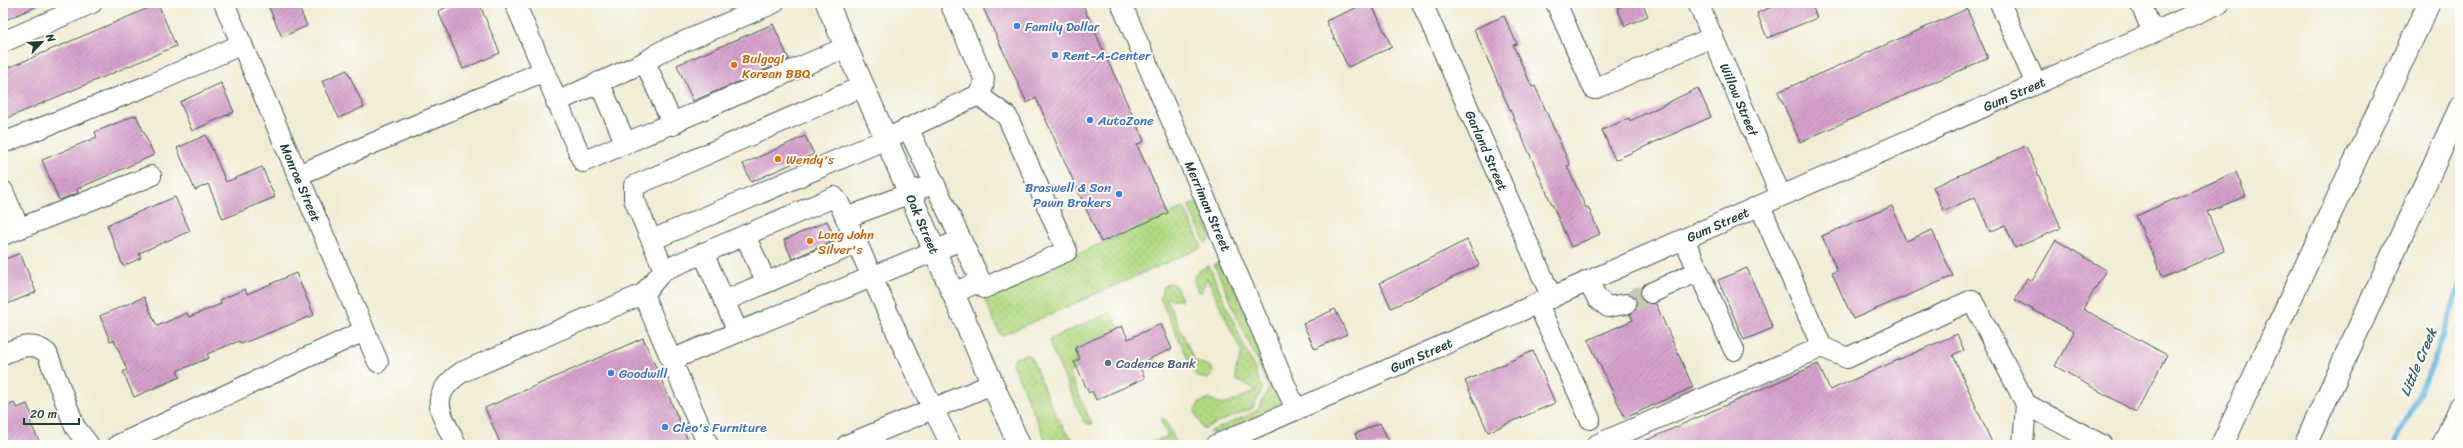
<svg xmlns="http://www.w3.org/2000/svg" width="2463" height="448" viewBox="0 0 2463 448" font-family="Sriracha,sans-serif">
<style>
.grass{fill:url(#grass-dots);stroke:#688b5c}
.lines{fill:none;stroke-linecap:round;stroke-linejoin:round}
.stream{stroke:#62b8df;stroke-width:5.5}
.building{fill:url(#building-hatch)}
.minor-tunnel{stroke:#c7c9b6;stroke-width:20;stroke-dasharray:20 10;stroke-linecap:butt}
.minor-casing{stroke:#3e574c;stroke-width:22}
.highway-casing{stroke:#3e574c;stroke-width:24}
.minor{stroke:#fff;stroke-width:20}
.highway{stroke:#fff;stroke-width:22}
.shop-dot{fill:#3f7fe0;stroke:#fdfcf7;stroke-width:1.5}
.food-dot{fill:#e8710a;stroke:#fdfcf7;stroke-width:1.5}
.service-dot{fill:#5c6f8a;stroke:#fdfcf7;stroke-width:1.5}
.labels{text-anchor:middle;stroke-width:4;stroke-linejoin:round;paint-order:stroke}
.shop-label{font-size:13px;fill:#366cbe;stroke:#fdfcf7;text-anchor:start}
.food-label{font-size:13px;fill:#c56008;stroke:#fdfcf7;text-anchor:start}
.street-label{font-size:13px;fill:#1f3d34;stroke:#fdfcf7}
.service-label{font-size:13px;fill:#4e5e75;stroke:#fdfcf7;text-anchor:start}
.water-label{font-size:14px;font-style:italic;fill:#336267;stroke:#fdfcf7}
</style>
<defs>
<pattern id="grass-dots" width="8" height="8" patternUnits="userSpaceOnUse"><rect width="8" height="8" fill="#b2d983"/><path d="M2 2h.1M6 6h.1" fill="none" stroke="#99bb72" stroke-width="1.8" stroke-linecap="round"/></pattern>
<pattern id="building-hatch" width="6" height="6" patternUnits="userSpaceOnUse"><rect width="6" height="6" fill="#d5a0ca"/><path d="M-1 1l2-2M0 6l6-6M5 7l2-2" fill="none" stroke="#ac84a5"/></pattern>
</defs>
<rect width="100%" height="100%" fill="#fdfcf7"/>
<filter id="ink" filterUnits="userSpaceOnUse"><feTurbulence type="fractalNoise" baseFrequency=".025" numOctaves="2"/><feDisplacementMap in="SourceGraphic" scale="8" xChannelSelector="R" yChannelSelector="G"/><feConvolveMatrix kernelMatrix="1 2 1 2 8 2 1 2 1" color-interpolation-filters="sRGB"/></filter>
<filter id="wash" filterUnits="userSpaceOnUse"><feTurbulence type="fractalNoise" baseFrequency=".012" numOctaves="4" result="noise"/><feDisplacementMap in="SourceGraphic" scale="16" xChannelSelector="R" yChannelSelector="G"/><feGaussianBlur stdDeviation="0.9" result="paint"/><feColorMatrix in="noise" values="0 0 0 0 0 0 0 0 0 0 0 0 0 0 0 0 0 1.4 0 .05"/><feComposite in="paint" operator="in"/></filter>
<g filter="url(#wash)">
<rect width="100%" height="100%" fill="#f1ecd6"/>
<!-- grass -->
<g class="grass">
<polygon points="1199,202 1211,237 1206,244 1188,206"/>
<polygon points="1184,207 1202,247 1001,336 983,296"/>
<polygon points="1219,263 1224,265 1282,397 1280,404 1271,411 1217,434 1209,432 1257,411 1269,388 1214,264"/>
<polygon points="1209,266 1263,388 1253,408 1203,429 1195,412 1199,403 1209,399 1225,405 1257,390 1236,380 1235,372 1242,353 1207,278 1201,292 1198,292 1193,279 1198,271"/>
<polygon points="1170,283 1175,285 1182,299 1181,301 1166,298 1195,361 1211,367 1214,373 1208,379 1198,377 1194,372 1160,298 1164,286"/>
<polygon points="1111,312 1119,328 1075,348 1080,359 1074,362 1077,369 1069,372 1092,425 1084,422 1050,345 1050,339"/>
<path d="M1026,354l5,3c11,24 27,79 52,88h-35l-36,-82 3,-5z"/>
<polygon points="1162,418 1165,420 1176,442 1168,445 1145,445 1168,436 1161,421"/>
</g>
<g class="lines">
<!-- stream -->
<polyline class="stream" points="2394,445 2433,364 2460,286"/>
</g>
<g id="blocks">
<!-- building -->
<g class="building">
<polygon points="3,3 44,3 3,21"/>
<polygon points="267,3 297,3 307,26 282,37"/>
<polygon points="456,3 479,3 500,53 463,69 438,11"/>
<polygon points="981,3 1082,3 1144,141 1137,145 1168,213 1101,242 1036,98 1027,103"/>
<polygon points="1367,3 1371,3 1392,47 1348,67 1326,21"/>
<polygon points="1629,3 1642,3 1648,16 1625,26 1617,8"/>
<polygon points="1781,3 1811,3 1817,18 1767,38 1757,13"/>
<polygon points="158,4 176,46 3,120 3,70"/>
<polygon points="1967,9 1988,58 1800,142 1778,92"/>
<polygon points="1504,16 1517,44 1513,45 1532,87 1535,86 1570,165 1567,166 1586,208 1588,207 1600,234 1571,247 1474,29"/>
<polygon points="773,24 789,60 693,101 677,65"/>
<polygon points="347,70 364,107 339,118 322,81"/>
<polygon points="221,83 234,112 192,131 180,102"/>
<polygon points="1698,88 1711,117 1615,160 1602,130 1629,118 1630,121"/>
<polygon points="136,115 154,155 77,189 78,193 59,200 42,160 97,137 95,132"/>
<polygon points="206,135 226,182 262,167 275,197 223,219 208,184 195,190 177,148"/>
<polygon points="805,136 814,154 751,182 743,164"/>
<polygon points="2026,146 2061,228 2015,248 2005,225 1990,232 1975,197 1944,211 1933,187"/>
<polygon points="2236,172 2246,196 2207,212 2224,251 2163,278 2136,216"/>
<polygon points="175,197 190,231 139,253 141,258 123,266 107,225"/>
<polygon points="1892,206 1906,241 1932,230 1953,276 1853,319 1832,273 1837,271 1822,236"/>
<polygon points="827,221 835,240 792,259 784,240"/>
<polygon points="1467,240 1479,265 1391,308 1380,283"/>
<polygon points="2056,240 2106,270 2083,309 2167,355 2136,412 2055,366 2074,332 2015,300 2027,278 2032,281"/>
<polygon points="20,253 36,292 3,306 3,260"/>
<polygon points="1747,268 1773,328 1744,340 1718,280"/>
<polygon points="296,273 314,315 241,344 239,341 207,354 209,358 177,371 180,377 134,397 123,372 127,370 114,340 110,341 100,316 144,297 157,326 187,313 189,317 221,304 220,300 245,289 247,294"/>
<polygon points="1640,292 1644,302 1656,304 1693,387 1625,418 1588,340 1633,320 1630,314 1637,308 1637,302 1632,295"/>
<polygon points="1335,309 1347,334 1315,349 1303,324"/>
<polygon points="1161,324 1172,349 1138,364 1145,378 1096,400 1092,391 1089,393 1074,362 1080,359 1075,348 1122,326 1128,339"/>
<polygon points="1957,334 1964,350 1953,355 1993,445 1636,445 1818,364 1830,390"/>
<polygon points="643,338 690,445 501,445 485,408"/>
<polygon points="1533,351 1555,403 1488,432 1465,381"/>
<polygon points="14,403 17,408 27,404 34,420 30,422 41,445 3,445 3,408"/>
<polygon points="1380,423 1391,445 1360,445 1355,434"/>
</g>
</g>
</g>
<g filter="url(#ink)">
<use href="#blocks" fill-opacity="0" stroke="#3e574c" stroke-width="1"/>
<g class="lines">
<!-- minor-tunnel -->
<polyline class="minor-tunnel" points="1626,304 1651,293"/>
<defs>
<g id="minor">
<path id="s1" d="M224,3l154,359"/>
<polyline points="515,3 583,162 846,47"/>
<path id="s2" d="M1121,3l175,407"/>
<path id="s3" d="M1422,3l130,295"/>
<polyline points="1556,3 1594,89 1713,37"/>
<path id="s4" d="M1698,3l83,193"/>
<polyline points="2000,3 2036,84"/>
<polyline points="2140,3 2153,32"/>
<polyline points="3,42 92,3"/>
<polyline points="599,82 626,144"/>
<polyline points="556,102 645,62"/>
<polyline points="673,125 645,62 662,51 774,3"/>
<polyline points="908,128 984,288 1067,251 1007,116 978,95"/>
<polyline points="3,143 152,84 242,44"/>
<polyline points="298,175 544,71"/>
<polyline points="3,191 19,228"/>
<polyline points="1760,206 1822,347 1847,358 1972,300 2026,404 2023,445"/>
<polyline points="846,218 925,187"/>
<polyline points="3,235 151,176"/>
<polyline points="745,235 761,271"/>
<polyline points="1684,239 1734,350"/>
<polyline points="652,240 886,139 978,95 983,87 984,78 950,3"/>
<polyline points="703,253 738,332"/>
<polyline points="664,270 634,199 634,186 863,86"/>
<polyline points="1587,281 1598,299 1608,307 1626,304"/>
<polyline points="953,293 981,281"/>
<polyline points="1651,293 1698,271"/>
<polyline points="643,294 708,445"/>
<polyline points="724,301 858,243"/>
<polyline points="1538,304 1590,419"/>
<path d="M3,354c16,-7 29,-13 44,-1l28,74 14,18"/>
<polyline points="671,360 961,240"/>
<polyline points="2026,404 2102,445"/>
<polyline points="118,445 364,331"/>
<path d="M456,445c-15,-33 -30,-48 6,-73l181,-78 21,-24 170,-73 5,6 71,159 41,83"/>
<polyline points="847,445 992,384"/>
<path id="s5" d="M1216,445l1004,-442"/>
<polyline points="1596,445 1822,347"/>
<polyline points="2442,445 2460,406"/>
</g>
<g id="highway">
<path id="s6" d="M827,3l192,442"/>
<polyline points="2222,445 2429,3"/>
<polyline points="2305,445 2460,108"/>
</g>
</defs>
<!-- minor casing -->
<use href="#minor" class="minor-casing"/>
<!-- highway casing -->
<use href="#highway" class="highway-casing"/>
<!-- minor -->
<use href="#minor" class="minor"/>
<!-- highway -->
<use href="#highway" class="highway"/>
</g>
</g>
<!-- markers -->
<g class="shop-dot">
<circle cx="1017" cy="26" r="4"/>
<circle cx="1055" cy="55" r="4"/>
<circle cx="1090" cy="120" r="4"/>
<circle cx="1119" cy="194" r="4"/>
<circle cx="611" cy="373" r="4"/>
<circle cx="665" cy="427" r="4"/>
</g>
<g class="food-dot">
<circle cx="734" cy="65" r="4"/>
<circle cx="778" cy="159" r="4"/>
<circle cx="810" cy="241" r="4"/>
</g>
<circle class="service-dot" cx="1108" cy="363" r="4"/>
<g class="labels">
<!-- shop labels -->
<g class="shop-label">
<text x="1025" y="31">Family Dollar</text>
<text x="1063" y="60">Rent-A-Center</text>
<text x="1098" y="125">AutoZone</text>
<text x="1111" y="192" text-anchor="end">Braswell &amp; Son<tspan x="1111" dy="15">Pawn Brokers</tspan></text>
<text x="619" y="378">Goodwill</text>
<text x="673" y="432">Cleo's Furniture</text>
</g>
<!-- food labels -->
<g class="food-label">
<text x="742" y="63">Bulgogi<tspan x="742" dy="15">Korean BBQ</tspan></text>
<text x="786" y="164">Wendy's</text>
<text x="818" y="239">Long John<tspan x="818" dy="15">Silver's</tspan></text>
</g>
<!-- street labels -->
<g class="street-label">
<text dy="5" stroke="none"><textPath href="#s5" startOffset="872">Gum Street</textPath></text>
<text dy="5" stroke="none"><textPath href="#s4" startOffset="105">Willow Street</textPath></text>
<text dy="5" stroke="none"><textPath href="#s3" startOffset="161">Garland Street</textPath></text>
<text dy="5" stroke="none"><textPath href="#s1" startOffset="195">Monroe Street</textPath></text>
<text dy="5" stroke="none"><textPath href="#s2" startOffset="221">Merriman Street</textPath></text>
<text dy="5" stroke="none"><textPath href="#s6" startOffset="241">Oak Street</textPath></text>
<text dy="5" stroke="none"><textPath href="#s5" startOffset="548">Gum Street</textPath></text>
<text dy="5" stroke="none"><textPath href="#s5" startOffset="224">Gum Street</textPath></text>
</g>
<!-- service labels -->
<g class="service-label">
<text x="1116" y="368">Cadence Bank</text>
</g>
<!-- water labels -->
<g class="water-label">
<text transform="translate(2418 362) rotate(-67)" y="5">Little Creek</text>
</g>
</g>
<!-- margin -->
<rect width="2463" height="448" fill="none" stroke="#fdfcf7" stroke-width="16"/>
<!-- north arrow -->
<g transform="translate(42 42) rotate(65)" stroke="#fdfcf7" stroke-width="3" paint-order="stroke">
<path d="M0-3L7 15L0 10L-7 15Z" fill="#1f3d34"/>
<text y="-6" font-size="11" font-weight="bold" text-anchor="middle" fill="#1f3d34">N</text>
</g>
<!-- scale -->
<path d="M24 418v6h55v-6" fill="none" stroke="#1f3d34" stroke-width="2"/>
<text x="30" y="418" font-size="12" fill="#1f3d34" stroke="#fdfcf7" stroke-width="3" paint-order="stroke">20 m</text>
</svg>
